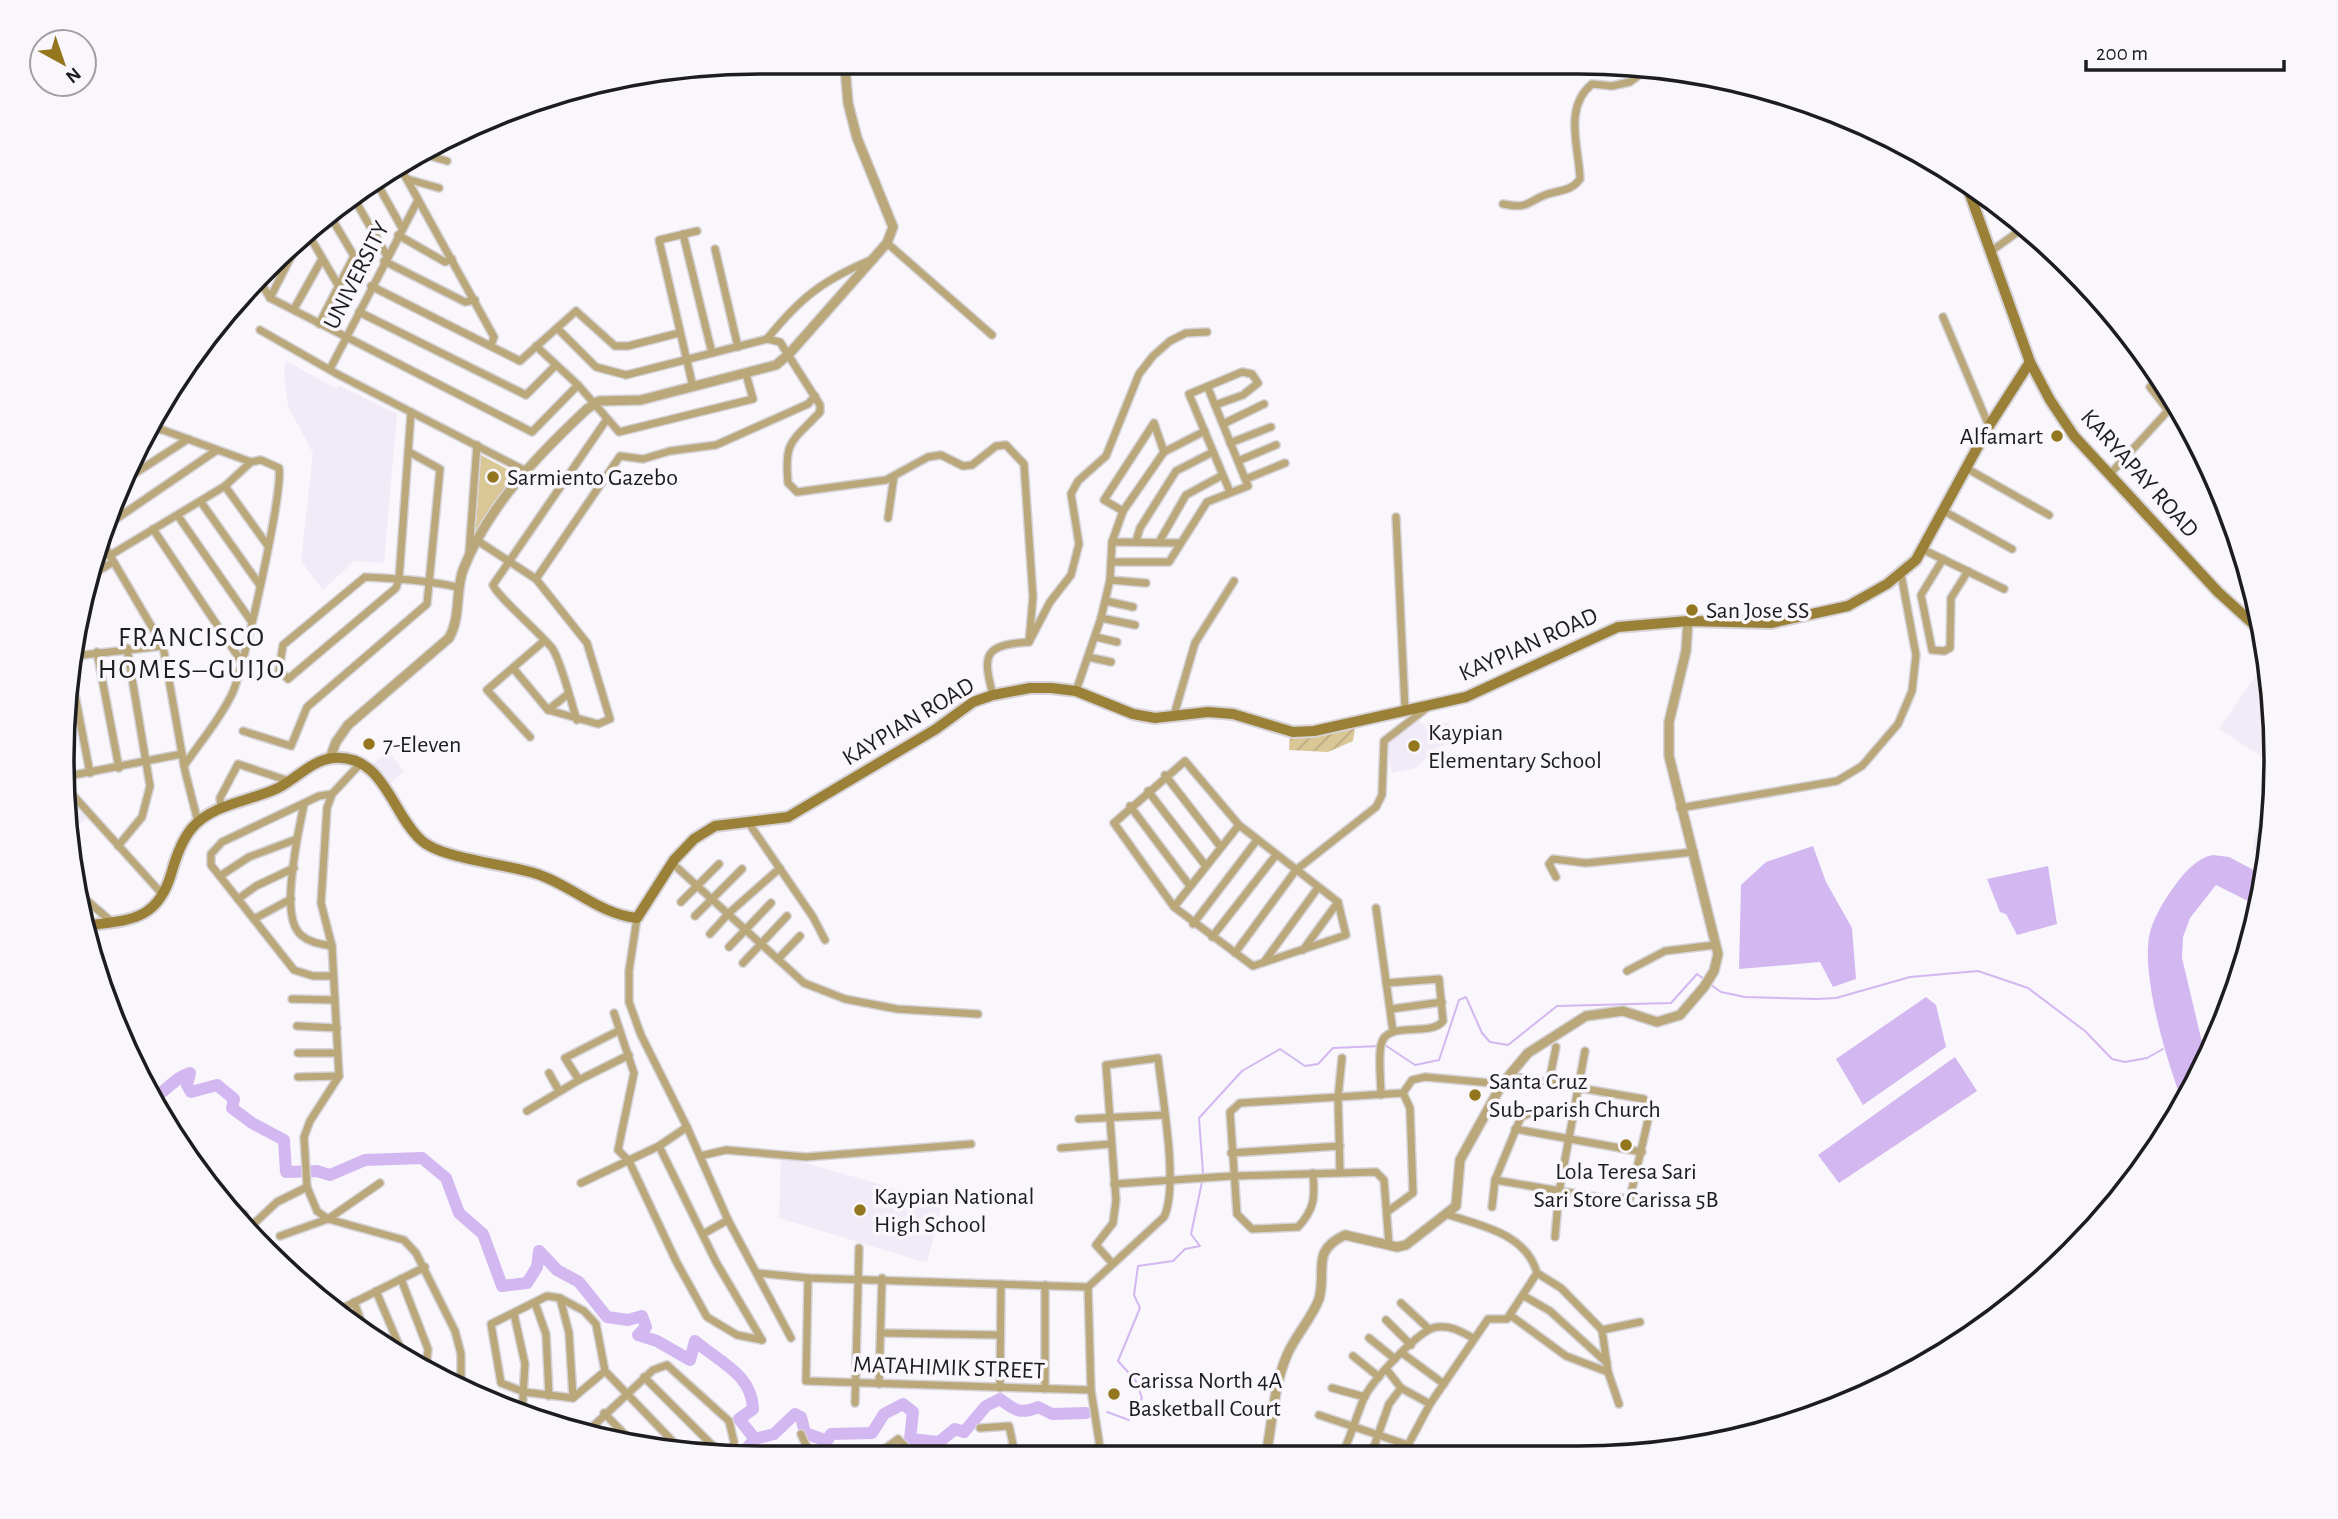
<svg xmlns="http://www.w3.org/2000/svg" width="2338" height="1519" viewBox="0 0 2338 1519" font-family="'Alegreya Sans',sans-serif">
<style>
.built{fill:#f1ebf8}
.park{fill:#d9c796}
.garden{fill:url(#garden-furrows)}
.water{fill:#d3b7f0}
.lines{fill:none;stroke-linecap:round;stroke-linejoin:round}
.stream{stroke:#d3b7f0;stroke-width:2}
.river{stroke:#d3b7f0;stroke-width:12}
.minor-casing{stroke:#d6d3d8;stroke-width:10}
.tertiary-casing{stroke:#d6d3d8;stroke-width:12}
.secondary-casing{stroke:#d6d3d8;stroke-width:14}
.minor{stroke:#baa87b;stroke-width:7}
.tertiary{stroke:#baa87b;stroke-width:9}
.secondary{stroke:#9b8138;stroke-width:10}
.poi-dot{fill:#93761d;stroke:#f9f6fc;stroke-width:2.5}
.labels{text-anchor:middle;stroke-width:7;stroke-linejoin:round;paint-order:stroke}
.street-label{font-size:24px;fill:#1d1c1e;stroke:#f9f6fc}
.poi-label{font-size:24px;fill:#1d1c1e;stroke:#f9f6fc;text-anchor:start}
.quarter-label{font-size:28px;letter-spacing:2px;fill:#1d1c1e;stroke:#f9f6fc}
.rim{fill:none;stroke:#1d1c1e;stroke-width:3.5}
</style>
<defs>
<pattern id="garden-furrows" width="10" height="10" patternUnits="userSpaceOnUse" patternTransform="scale(1.75)"><rect width="10" height="10" fill="#d9c796"/><path d="M-1 1l2-2M0 10L10 0M9 11l2-2" fill="none" stroke="#baaa81"/></pattern>
</defs>
<rect width="100%" height="100%" fill="#f9f6fc"/>
<!-- built -->
<g class="built">
<polygon points="286,361 337,389 338,385 397,414 384,563 354,561 323,590 301,561 313,453 288,406 284,374"/>
<polygon points="2266,661 2275,713 2274,745 2265,759 2219,729"/>
<polygon points="1418,720 1427,728 1448,722 1455,741 1437,748 1415,768 1392,773 1386,744"/>
<polygon points="2274,747 2271,850 2268,861 2253,849"/>
<polygon points="388,751 404,771 388,785 372,765"/>
<polygon points="63,787 89,818 67,832 63,806"/>
<polygon points="781,1156 942,1202 927,1263 779,1218"/>
</g>
<!-- park -->
<polygon class="park" points="481,455 516,474 475,535"/>
<!-- garden -->
<polygon class="garden" points="1355,728 1353,741 1328,752 1289,750 1290,735 1317,737"/>
<!-- water -->
<g class="water">
<polygon points="1813,846 1826,882 1852,928 1856,979 1833,987 1820,962 1739,969 1741,885 1766,862"/>
<path d="M2213,855l16,2 36,19 -7,30 -42,-21 -26,33 -7,19 -1,21 24,101 -22,47c-16,-41 -42,-125 -35,-169 3,-18 16,-38 27,-53 9,-12 21,-26 37,-29z"/>
<polygon points="2048,866 2057,924 2017,935 2006,914 2000,912 1987,879"/>
<polygon points="1926,997 1936,1005 1946,1047 1863,1105 1836,1059"/>
<polygon points="1955,1057 1977,1091 1839,1183 1818,1155"/>
</g>
<g class="lines">
<!-- stream -->
<g class="stream">
<polyline points="1711,985 1721,992 1745,997 1817,999 1836,998 1910,977 1978,971 2028,988 2085,1031 2112,1059 2125,1062 2147,1058 2163,1049"/>
<polyline points="1385,1045 1415,1065 1439,1060 1459,1000 1466,997 1482,1033 1490,1042 1508,1045 1557,1006 1671,1003 1697,974 1704,979"/>
<polyline points="1203,1173 1199,1118 1242,1071 1280,1049 1305,1066 1318,1064 1333,1048 1379,1046"/>
<polyline points="1107,1412 1129,1420 1142,1398 1136,1381 1118,1361 1140,1308 1134,1295 1138,1266 1173,1261 1185,1249 1200,1246 1191,1234 1202,1182"/>
</g>
<!-- river -->
<g class="river">
<path d="M151,1099c16,-7 22,-21 39,-26l-3,12 4,7 26,-7 17,14 -2,9 20,15 32,17 2,32 31,-1 13,4 35,-15 57,-2 24,20 13,35 24,21 19,52 25,-3 10,-16 2,-16 18,19 22,12 28,35 21,3 14,-4 4,11 -8,8 19,6 33,19 5,-19c24,21 57,33 58,68l-14,10 16,20"/>
<path d="M743,1452l12,-13 19,-5 21,-20 6,3 4,16 22,8 4,-7 41,-1 12,-19 19,-10 10,8 -3,27 29,3 16,-13 9,3 22,-26 14,-7c14,11 21,16 38,8l14,7 34,-1"/>
</g>
<defs>
<g id="minor">
<polyline points="423,154 447,161"/>
<polyline points="399,165 494,337 491,345"/>
<polyline points="374,178 402,228"/>
<polyline points="407,179 439,188"/>
<polyline points="352,195 387,256"/>
<path d="M1503,204c26,5 22,-1 42,-9 13,-5 26,-3 35,-16 -1,-32 -17,-71 12,-95l20,2 18,-4 20,-15"/>
<polyline points="307,232 338,285"/>
<polyline points="683,234 712,353"/>
<polyline points="398,235 445,262 452,259"/>
<polyline points="887,243 992,335"/>
<polyline points="715,249 738,347"/>
<polyline points="1990,252 2026,226"/>
<polyline points="384,261 465,302 475,300"/>
<polyline points="257,276 270,298 532,432 578,385"/>
<polyline points="371,286 520,361 576,311 615,346 628,346 679,333"/>
<polyline points="270,298 301,237"/>
<polyline points="294,309 322,259"/>
<polyline points="359,312 526,395 556,365"/>
<polyline points="1943,317 1989,426"/>
<polyline points="319,324 354,256 329,214"/>
<path d="M557,328l39,39 30,8 141,-36 13,3 40,63v7c-28,30 -36,28 -32,71l9,9 89,-12 42,-23 13,-2 22,11 9,-1 24,-19 10,-1 18,19 9,133 -4,45"/>
<polyline points="260,330 337,374 524,470"/>
<path d="M767,339c34,-42 56,-59 106,-80"/>
<polyline points="536,346 578,385 619,432 753,399 746,374"/>
<polyline points="330,369 418,200"/>
<polyline points="2159,377 2150,387 2168,410"/>
<polyline points="693,387 659,240 697,231"/>
<polyline points="1215,405 1243,395 1258,383 1252,374 1242,372 1189,394 1230,492"/>
<path d="M411,412l-12,167 -3,9 -108,91 -9,-9 4,-25 82,-68c31,2 62,3 92,10"/>
<polyline points="1223,424 1264,404"/>
<polyline points="147,429 163,430 251,462"/>
<polyline points="1230,443 1271,427"/>
<polyline points="1238,461 1276,445"/>
<polyline points="1966,468 2049,515"/>
<polyline points="2111,473 2175,403"/>
<polyline points="1246,479 1285,463"/>
<polyline points="120,483 188,439"/>
<polyline points="225,486 268,546"/>
<polyline points="201,502 259,584"/>
<polyline points="1942,510 2012,549"/>
<polyline points="1123,511 1104,500 1154,423 1164,452"/>
<polyline points="178,516 251,621"/>
<polyline points="1396,517 1405,709"/>
<polyline points="888,518 894,476"/>
<polyline points="153,529 241,661"/>
<polyline points="100,530 217,450"/>
<polyline points="98,535 163,646 185,771 198,822"/>
<polyline points="478,541 536,579 620,456 643,459 670,451 716,445 808,404 815,396"/>
<polyline points="1136,541 1140,528 1176,471 1213,452"/>
<polyline points="1112,542 1180,543"/>
<polyline points="1159,542 1186,495 1221,476"/>
<polyline points="1922,549 2004,589"/>
<polyline points="469,553 477,445"/>
<path d="M109,556l116,-70 26,-24 10,-2 18,8c4,25 -35,201 -47,226 -13,27 -32,48 -48,72"/>
<polyline points="1943,559 1921,595 1932,650 1944,651 1950,648 1951,598 1968,571"/>
<polyline points="1111,562 1169,562 1207,502 1248,486 1208,388"/>
<polyline points="90,576 113,562"/>
<polyline points="1110,580 1146,583"/>
<polyline points="1106,601 1133,607"/>
<polyline points="1101,618 1135,625"/>
<polyline points="1096,637 1117,642"/>
<polyline points="97,652 119,768"/>
<polyline points="74,656 163,646"/>
<polyline points="1088,657 1111,662"/>
<polyline points="513,668 548,710 598,724 610,719 587,643 536,579"/>
<polyline points="71,674 90,773"/>
<polyline points="1076,691 1101,618 1110,580 1112,542 1123,511 1164,452 1205,431"/>
<path d="M993,695c-11,-41 -9,-50 36,-53l21,-40 21,-27 8,-31 -8,-50 7,-13 28,-25 33,-82 14,-18 17,-15 16,-8 21,-1"/>
<polyline points="548,710 568,694"/>
<polyline points="1174,715 1195,643 1234,581"/>
<path d="M577,720c-6,-17 -16,-60 -25,-72 -11,-14 -56,-53 -59,-63l114,-166"/>
<polyline points="243,731 291,746 307,707 427,604 440,469 409,452"/>
<polyline points="530,737 487,690 544,641"/>
<polyline points="361,763 332,794 327,808 321,903 332,946 339,1076 310,1121 304,1137 307,1187 317,1211 328,1219 404,1240 416,1253 455,1331 461,1354 461,1388"/>
<polyline points="1165,775 1220,846"/>
<polyline points="63,777 182,754"/>
<polyline points="63,784 163,895"/>
<polyline points="1148,791 1205,865"/>
<polyline points="332,794 319,796 222,842 211,854 211,865 294,970 313,976 333,976"/>
<polyline points="1130,806 1190,886"/>
<polyline points="1680,808 1837,781 1862,766 1898,724 1912,691 1916,655 1901,574"/>
<polyline points="221,809 220,798 238,764 289,781"/>
<polyline points="748,822 813,917 825,940"/>
<polyline points="297,839 304,804"/>
<polyline points="118,846 142,817 150,786 127,648"/>
<polyline points="672,863 804,983 845,999 897,1009 978,1014"/>
<path d="M220,876l29,-19 48,-18c-3,23 -15,79 4,96 9,8 20,9 31,11"/>
<polyline points="1556,877 1549,864 1553,859 1586,863 1694,852"/>
<polyline points="77,892 112,922"/>
<polyline points="238,899 256,886 294,868"/>
<polyline points="681,902 719,864"/>
<polyline points="1174,907 1239,825 1338,902 1346,935 1253,966 1174,907 1114,823 1185,761 1239,825"/>
<polyline points="1376,908 1393,1032"/>
<polyline points="695,916 742,869"/>
<polyline points="637,918 629,971 629,1002 641,1035 687,1127 728,1220 791,1338"/>
<polyline points="254,919 291,899"/>
<polyline points="1193,924 1257,840"/>
<polyline points="710,934 729,913 780,868"/>
<polyline points="1212,937 1276,855"/>
<polyline points="729,947 771,903"/>
<polyline points="1303,950 1338,902"/>
<polyline points="1235,953 1296,870 1376,807 1382,795 1384,741 1428,707"/>
<polyline points="778,959 800,936"/>
<polyline points="1264,962 1317,889"/>
<polyline points="743,963 787,916"/>
<polyline points="1627,971 1665,951 1715,945"/>
<polyline points="292,999 335,1000"/>
<polyline points="1391,1009 1442,1002"/>
<polyline points="614,1013 634,1073 618,1150 629,1161 676,1261 707,1317 737,1335 762,1340"/>
<polyline points="297,1026 337,1028"/>
<polyline points="298,1053 337,1053"/>
<polyline points="549,1073 559,1091"/>
<polyline points="298,1077 339,1076"/>
<polyline points="579,1080 565,1058 618,1031"/>
<polyline points="1549,1082 1556,1047"/>
<path d="M1381,1095c0,-16 -3,-34 0,-50 5,-26 49,-7 62,-24l-4,-42 -53,4"/>
<polyline points="527,1111 579,1080 629,1055"/>
<polyline points="1079,1119 1164,1115"/>
<polyline points="1515,1129 1642,1152"/>
<polyline points="659,1146 716,1262 762,1340"/>
<polyline points="1061,1148 1111,1144"/>
<polyline points="1231,1153 1340,1146"/>
<polyline points="700,1156 726,1150 806,1157 971,1144"/>
<path d="M1313,1173c2,24 2,36 -15,54l-46,2 -15,-15 -7,-102 10,-9 163,-10 9,-13 13,-3 77,7"/>
<polyline points="1340,1173 1338,1097 1342,1058"/>
<polyline points="1495,1180 1607,1199 1630,1198 1651,1107 1644,1099 1509,1076"/>
<polyline points="581,1183 659,1146 687,1127"/>
<polyline points="1114,1184 1232,1176 1376,1172 1384,1180 1389,1245"/>
<polyline points="226,1207 244,1214"/>
<polyline points="1492,1207 1495,1180 1521,1117 1538,1110 1573,1116"/>
<polyline points="1387,1212 1413,1193 1410,1108 1403,1093"/>
<path d="M1446,1214c35,12 80,19 91,59"/>
<polyline points="246,1231 277,1202 307,1187"/>
<polyline points="703,1234 728,1220"/>
<polyline points="280,1236 328,1219 380,1183"/>
<polyline points="1555,1237 1559,1192 1585,1051"/>
<path d="M757,1273l51,5 280,9 76,-70c15,-31 -2,-121 -6,-159l-52,7 10,135 -3,23 -17,22 17,19"/>
<polyline points="808,1278 806,1381 1091,1390"/>
<polyline points="401,1279 428,1349 426,1369"/>
<polyline points="1088,1287 1091,1390 1101,1454"/>
<polyline points="376,1291 404,1357"/>
<polyline points="1524,1296 1550,1311 1607,1363"/>
<polyline points="560,1298 569,1333 573,1398"/>
<polyline points="354,1302 367,1337"/>
<polyline points="535,1303 546,1334 549,1396"/>
<polyline points="1401,1303 1429,1329"/>
<polyline points="335,1312 425,1267"/>
<polyline points="514,1314 525,1364 522,1413"/>
<polyline points="1510,1315 1566,1356 1608,1372"/>
<polyline points="1386,1320 1411,1345"/>
<polyline points="1602,1330 1608,1372 1619,1404"/>
<polyline points="881,1333 1000,1335"/>
<polyline points="1369,1338 1395,1359"/>
<polyline points="1402,1353 1444,1384"/>
<polyline points="1353,1356 1379,1377"/>
<polyline points="1387,1370 1401,1388 1430,1404"/>
<polyline points="605,1371 573,1398 524,1392 501,1383 491,1324 547,1296 560,1298 584,1311 596,1324 605,1371 683,1452"/>
<polyline points="644,1377 719,1452"/>
<polyline points="450,1382 461,1379"/>
<polyline points="879,1384 882,1278"/>
<polyline points="1000,1388 1001,1284"/>
<polyline points="1332,1388 1365,1397"/>
<polyline points="1045,1389 1045,1285"/>
<polyline points="855,1403 859,1248"/>
<polyline points="604,1413 632,1442"/>
<polyline points="1319,1415 1408,1445"/>
<polyline points="980,1428 1009,1426 1013,1444 1007,1453"/>
<polyline points="589,1430 653,1370 667,1365 729,1421 734,1442 732,1452"/>
<polyline points="801,1434 809,1452"/>
<polyline points="879,1453 898,1439 912,1453"/>
<path d="M1342,1455c9,-19 14,-38 22,-57 8,-17 55,-69 73,-71 14,-2 25,5 36,11"/>
<polyline points="1371,1455 1389,1404 1401,1388"/>
<polyline points="1414,1455 1408,1445 1430,1404 1488,1319 1507,1319 1537,1273 1561,1288 1602,1330 1640,1322"/>
</g>
<g id="tertiary">
<path d="M330,758l6,-16 12,-17 101,-87c12,-21 6,-45 14,-68 25,-64 75,-115 124,-161l12,-8 42,-1 135,-35 13,-11 98,-111 6,-16 -36,-89 -9,-35 -3,-36"/>
<path d="M1266,1455c7,-35 7,-67 21,-100 8,-19 25,-37 32,-56 8,-28 -9,-48 26,-64l52,12 9,-2 50,-39 4,-46 42,-76 26,-31 58,-37 37,-5 34,11 23,-7 24,-28 10,-16 4,-17 -49,-198v-34l17,-71 2,-30"/>
</g>
<g id="secondary">
<polyline points="1967,186 2030,362 2050,400 2074,436 2218,592 2261,631"/>
<path d="M83,926c46,-6 75,-4 89,-55 4,-14 10,-31 20,-43 20,-24 59,-27 86,-40 18,-9 34,-28 55,-30 51,-4 58,55 88,82 20,19 87,24 116,34 36,12 62,40 100,44l37,-58 20,-21 21,-13 73,-9 148,-88 37,-27 20,-7 37,-7h21l25,3 57,23 22,4 53,-6 25,2 60,18 21,-1 152,-34 152,-70 70,-6 83,2 77,-17 39,-22 29,-24 73,-134 41,-64"/>
</g>
</defs>
<!-- minor casing -->
<use href="#minor" class="minor-casing"/>
<!-- tertiary casing -->
<use href="#tertiary" class="tertiary-casing"/>
<!-- secondary casing -->
<use href="#secondary" class="secondary-casing"/>
<!-- minor -->
<use href="#minor" class="minor"/>
<!-- tertiary -->
<use href="#tertiary" class="tertiary"/>
<!-- secondary -->
<use href="#secondary" class="secondary"/>
</g>
<!-- markers -->
<g class="poi-dot">
<circle cx="2057" cy="436" r="7"/>
<circle cx="493" cy="477" r="7"/>
<circle cx="1692" cy="610" r="7"/>
<circle cx="369" cy="744" r="7"/>
<circle cx="1414" cy="746" r="7"/>
<circle cx="1475" cy="1095" r="7"/>
<circle cx="1626" cy="1145" r="7"/>
<circle cx="860" cy="1210" r="7"/>
<circle cx="1114" cy="1394" r="7"/>
</g>
<g class="labels">
<!-- street labels -->
<g class="street-label">
<text transform="translate(356 275) rotate(-63)" y="8">UNIVERSITY</text>
<text transform="translate(2140 473) rotate(48)" y="8">KARYAPAY ROAD</text>
<text transform="translate(1528 644) rotate(-24)" y="8">KAYPIAN ROAD</text>
<text transform="translate(908 721) rotate(-31)" y="8">KAYPIAN ROAD</text>
<text transform="translate(949 1367) rotate(2)" y="8">MATAHIMIK STREET</text>
</g>
<!-- poi labels -->
<g class="poi-label">
<text x="2043" y="444" text-anchor="end">Alfamart</text>
<text x="507" y="485">Sarmiento Gazebo</text>
<text x="1706" y="618">San Jose SS</text>
<text x="1428" y="740">Kaypian<tspan x="1428" dy="28">Elementary School</tspan></text>
<text x="383" y="752">7-Eleven</text>
<text x="1489" y="1089">Santa Cruz<tspan x="1489" dy="28">Sub-parish Church</tspan></text>
<text x="1626" y="1179" text-anchor="middle">Lola Teresa Sari<tspan x="1626" dy="28">Sari Store Carissa 5B</tspan></text>
<text x="874" y="1204">Kaypian National<tspan x="874" dy="28">High School</tspan></text>
<text x="1128" y="1388">Carissa North 4A<tspan x="1128" dy="28">Basketball Court</tspan></text>
</g>
<!-- quarter labels -->
<g class="quarter-label">
<text x="192" y="646">FRANCISCO<tspan x="192" dy="32">HOMES–GUIJO</tspan></text>
</g>
</g>
<!-- crop -->
<path d="M0 0H2338V1519H0ZM760 74H1578A686 686 0 0 1 2264 760V760A686 686 0 0 1 1578 1446H760A686 686 0 0 1 74 760V760A686 686 0 0 1 760 74Z" fill="#f9f6fc" fill-rule="evenodd"/>
<path class="rim" d="M760 74H1578A686 686 0 0 1 2264 760V760A686 686 0 0 1 1578 1446H760A686 686 0 0 1 74 760V760A686 686 0 0 1 760 74Z"/>
<!-- north arrow -->
<g transform="translate(63 63) rotate(140)"><circle r="33" fill="#f9f6fc" stroke="#a19fa3" stroke-width="2"/>
<path d="M0-5L12 26L0 18L-12 26Z" fill="#93761d"/>
<text y="-10" font-size="19" font-weight="bold" text-anchor="middle" fill="#1d1c1e">N</text>
</g>
<!-- scale -->
<path d="M2086 60v10h198v-10" fill="none" stroke="#1d1c1e" stroke-width="3.5"/>
<text x="2096" y="60" font-size="21" fill="#1d1c1e" stroke="#f9f6fc" stroke-width="5" paint-order="stroke">200 m</text>
</svg>
